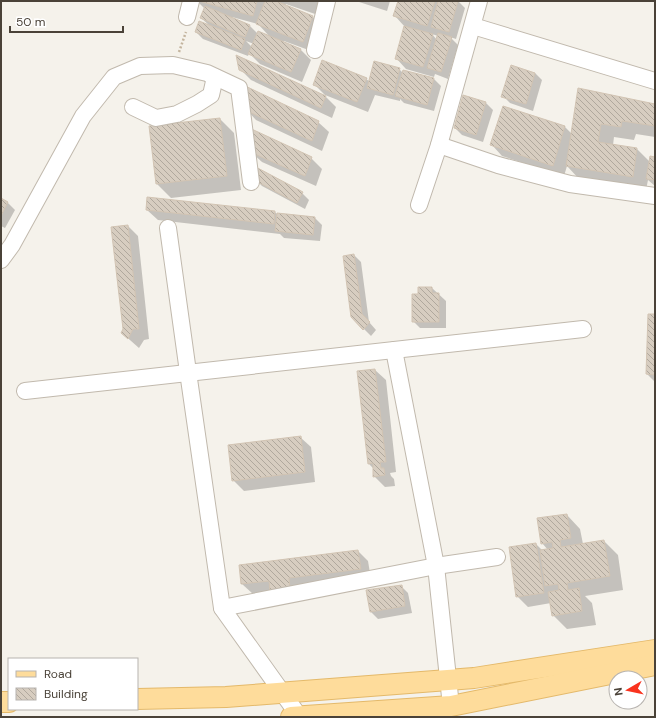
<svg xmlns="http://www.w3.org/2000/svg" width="656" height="718" viewBox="0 0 656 718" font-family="'DM Sans',sans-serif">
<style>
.shadow{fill:#0003;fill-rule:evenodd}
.building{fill:url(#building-back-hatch);stroke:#d2c4b3}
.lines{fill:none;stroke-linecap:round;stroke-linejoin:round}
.minor-casing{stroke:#c1b9ad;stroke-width:18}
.major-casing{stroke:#e4b96a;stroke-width:22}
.path{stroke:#c3b49e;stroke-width:2.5;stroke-dasharray:2 2;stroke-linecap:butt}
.minor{stroke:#fff;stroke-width:16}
.major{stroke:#fedc9b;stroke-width:20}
</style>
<defs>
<pattern id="building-back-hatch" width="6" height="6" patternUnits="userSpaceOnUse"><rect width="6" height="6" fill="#d7cdc0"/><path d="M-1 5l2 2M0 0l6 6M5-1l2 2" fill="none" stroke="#b0a89d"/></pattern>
</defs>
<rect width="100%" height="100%" fill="#f5f2eb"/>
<!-- shadow -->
<g class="shadow">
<path d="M197,1h123l-5,13 -29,-10 -1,2 28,11 10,10 -9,25 -30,-11 -1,1 17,7 11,11 -9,22 -42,-18 -11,-11 -1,3 -45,-17 -7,-7 14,-6 -9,-8 4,-9zM232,17l26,7 12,13 -12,-3 -8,-8 -18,-8zM246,41l8,3 -2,3z"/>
<polygon points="356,1 390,1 387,11"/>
<path d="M399,1h59l7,7 -9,31 -6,-2 8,8 -10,34 -13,-5 -1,3 -28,-8 -10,-11 9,-31 -10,-11zM432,34l6,2 -1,4z"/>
<polygon points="237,56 326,97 336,107 332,118 251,80 240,69"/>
<polygon points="399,69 403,73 434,79 441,86 434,111 404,103 400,99 400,101 375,95 368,112 325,95 314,84 366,79 369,81"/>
<polygon points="535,73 542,80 533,111 510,103 503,96"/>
<polygon points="464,96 486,103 493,110 483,142 462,135 455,128"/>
<polygon points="655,105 655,137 636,134 634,140 614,137 613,145 637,149 650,162 655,158 655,186 648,180 646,190 580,180 567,166 564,176 502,156 492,145 504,107 565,127 572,134"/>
<polygon points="246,109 318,122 329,132 322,151 256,120"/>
<polygon points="220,119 234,133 241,190 171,198 157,184 150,127"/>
<polygon points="251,152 311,158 322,169 316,186 262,162"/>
<polygon points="255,179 302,193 309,200 305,209 262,186"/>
<polygon points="1,199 8,203 15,210 5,228 1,226"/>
<polygon points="147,210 275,212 278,215 315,218 322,225 320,241 284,238 280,234 158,220"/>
<polygon points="128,226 138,236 149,339 144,340 139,348 122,333 124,329"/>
<polygon points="354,255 361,262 369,322 376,330 371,336 352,317"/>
<polygon points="432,288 446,301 446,328 420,328 413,321 419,295"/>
<polygon points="655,315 655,382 647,374"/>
<polygon points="375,370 386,380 396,472 390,473 391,476 394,479 395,486 385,487 374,476 375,470 369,464"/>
<polygon points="300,437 311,447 315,482 244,491 233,480"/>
<polygon points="567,515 580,529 583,544 604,541 618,555 623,590 585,596 592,603 596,625 567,629 553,615 551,603 528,607 517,596 536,544 542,550 548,550 542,543"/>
<polygon points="358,551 368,561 371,579 253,594 242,584 240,566"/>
<polygon points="401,586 408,593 412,613 378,619 371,612"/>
</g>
<!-- building -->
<g class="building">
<polygon points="199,1 257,1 253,16"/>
<polygon points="265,1 276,1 313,16 303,42 256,24"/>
<polygon points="398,1 435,1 427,26 393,16"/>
<polygon points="438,1 458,1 449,32 431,27"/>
<polygon points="205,6 250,25 245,37 200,18"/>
<polygon points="199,21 245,39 241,50 195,32"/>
<polygon points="404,26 433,34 423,67 395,59"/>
<polygon points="258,31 301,49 291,72 248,54"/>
<polygon points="438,33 452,37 441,72 427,68"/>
<polygon points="236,55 326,96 321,108 239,70"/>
<polygon points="322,60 367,78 357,102 313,85"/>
<polygon points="374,61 400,68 393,95 367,88"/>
<polygon points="511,65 535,73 526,104 501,97"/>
<polygon points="403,70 434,78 427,105 395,96"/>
<polygon points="241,84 319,121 312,141 245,110"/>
<polygon points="578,88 655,104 655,126 622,121 621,127 601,124 598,142 637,148 633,177 566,166"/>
<polygon points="463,95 486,102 476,135 454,128"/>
<polygon points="503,106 565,126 553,166 490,145"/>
<polygon points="220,118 227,176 156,184 149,126"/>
<polygon points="245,126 312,157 305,176 250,152"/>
<polygon points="650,156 655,157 655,180 646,179"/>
<polygon points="252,165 303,192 297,203 254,180"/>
<polygon points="147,197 275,211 274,224 146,210"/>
<polygon points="1,198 8,202 1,216"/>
<polygon points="277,213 315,217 313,235 275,231"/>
<polygon points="128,225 139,329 133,329 128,339 121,333 123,329 111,227"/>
<polygon points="354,254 362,314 370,322 363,330 351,317 343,256"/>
<polygon points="418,287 432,287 432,293 439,293 439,322 412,322 412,294 418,294"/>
<polygon points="648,314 655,314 655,375 646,374"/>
<polygon points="375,369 386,462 380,462 381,468 384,468 385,475 373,477 373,463 368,464 357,371"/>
<polygon points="301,436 305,472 232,481 228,445"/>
<polygon points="567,514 571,538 560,540 561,547 604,540 610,576 567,583 568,590 579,588 582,611 552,616 548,592 559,590 558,584 545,586 540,550 553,548 552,542 541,544 537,518"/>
<polygon points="536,543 544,593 516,597 509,547"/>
<polygon points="358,550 361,569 289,578 290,589 270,592 269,581 241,584 239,565"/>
<polygon points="402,585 405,606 370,612 366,590"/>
</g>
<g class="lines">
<defs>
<g id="minor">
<polyline points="187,17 191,1"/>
<polyline points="473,26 655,81"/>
<polyline points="315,50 327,1"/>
<polyline points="133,107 156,118 177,114 197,104 211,95 215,77"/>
<polyline points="439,145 498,165 570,184 655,196"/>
<polyline points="419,205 439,145 479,1"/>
<polyline points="168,228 188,372 222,608 299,716"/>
<polyline points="1,260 12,245 83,116 114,77 140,66 173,65 207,73 239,88 251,182"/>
<polyline points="394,350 436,566 451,706"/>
<polyline points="25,391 583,329"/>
<polyline points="222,608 436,566 497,557"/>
</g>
<g id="major">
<polyline points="137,699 226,697 474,678 655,650"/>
<polyline points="1,702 9,702"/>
<polyline points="291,717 451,706 655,665"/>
</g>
</defs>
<!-- minor casing -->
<use href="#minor" class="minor-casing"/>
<!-- major casing -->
<use href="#major" class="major-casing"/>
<!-- path -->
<polyline class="path" points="179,52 186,32"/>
<!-- minor -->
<use href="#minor" class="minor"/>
<!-- major -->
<use href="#major" class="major"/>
</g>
<!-- border -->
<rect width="656" height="718" fill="none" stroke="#4a4238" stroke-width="4"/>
<!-- legend -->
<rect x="8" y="658" width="130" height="52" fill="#ffffff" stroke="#b7b3af"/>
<rect x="16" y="671" width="20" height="6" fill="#fedc9b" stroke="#b7b3af"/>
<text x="44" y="678" font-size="12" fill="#4a4238">Road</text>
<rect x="16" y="688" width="20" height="12" fill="url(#building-back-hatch)" stroke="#b7b3af"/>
<text x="44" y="698" font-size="12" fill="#4a4238">Building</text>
<!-- north arrow -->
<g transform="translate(628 690) rotate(261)"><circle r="19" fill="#ffffff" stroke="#b7b3af"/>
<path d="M0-3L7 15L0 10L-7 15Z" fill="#f9331e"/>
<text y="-6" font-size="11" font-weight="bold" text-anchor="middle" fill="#4a4238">N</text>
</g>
<!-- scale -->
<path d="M10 26v6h113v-6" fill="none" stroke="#4a4238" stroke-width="2"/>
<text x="16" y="26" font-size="12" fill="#4a4238" stroke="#ffffff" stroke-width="3" paint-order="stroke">50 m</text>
</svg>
